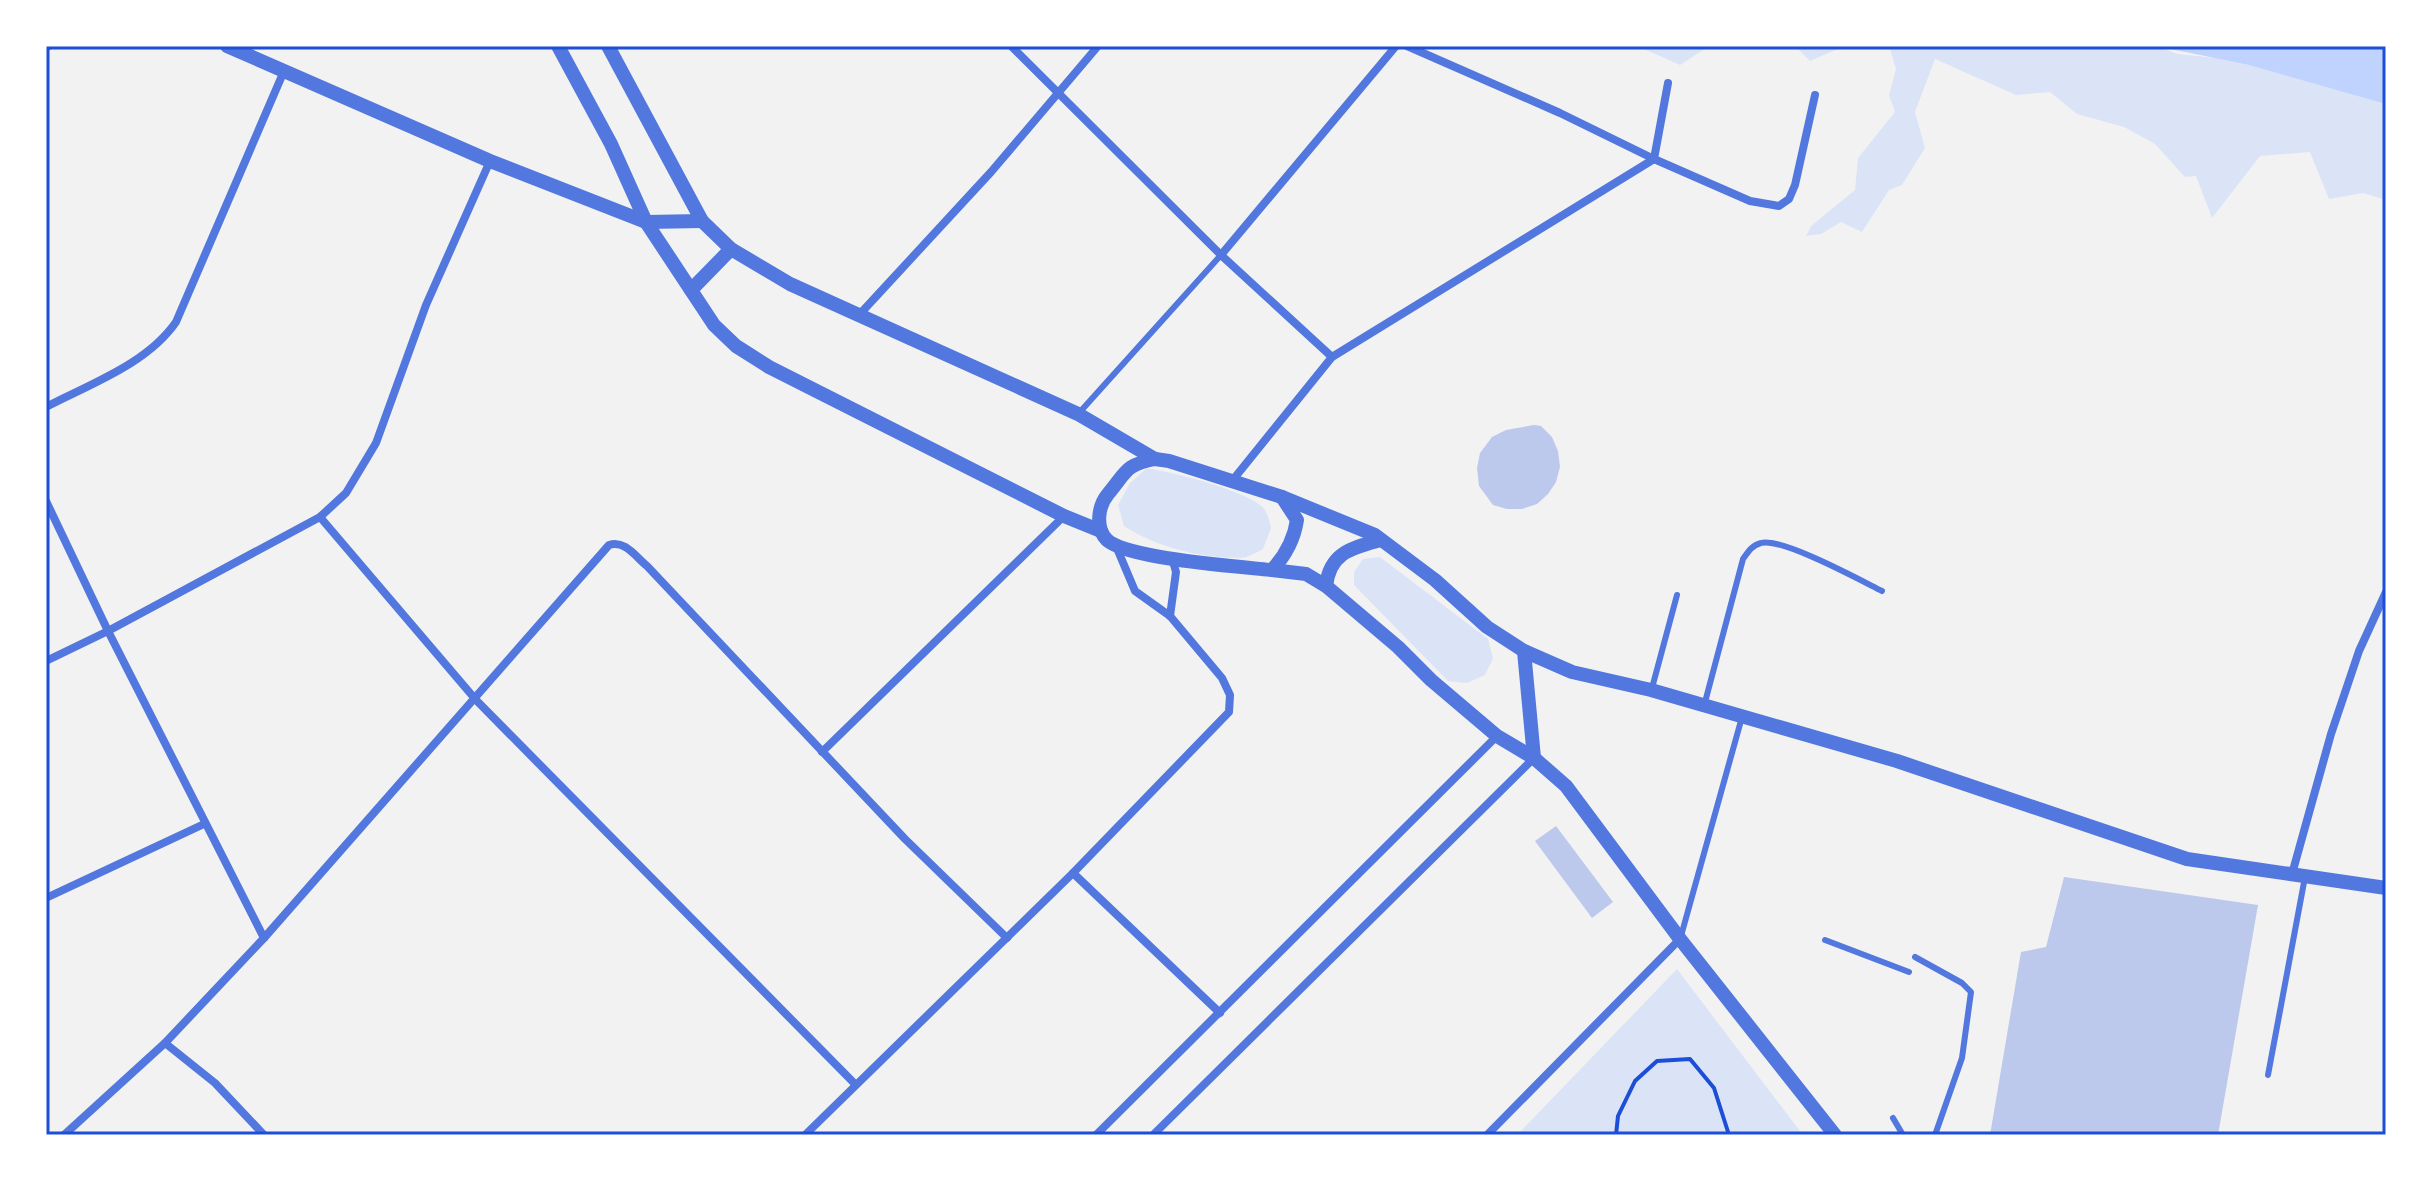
<svg xmlns="http://www.w3.org/2000/svg" width="2432" height="1181" viewBox="0 0 2432 1181" font-family="Merriweather,serif">
<style>
.green{fill:#dbe4f7}
.water{fill:#bfd3fe}
.building{fill:#bdc9ec}
.lines{fill:none;stroke-linecap:round;stroke-linejoin:round}
.path{stroke:#1d4ed8;stroke-width:4}
.service{stroke:#5277de;stroke-width:6}
.minor{stroke:#5277de;stroke-width:8}
.tertiary{stroke:#5277de;stroke-width:14}
.neatline{fill:none;stroke:#1d4ed8;stroke-width:3}
</style>
<rect width="100%" height="100%" fill="#f2f2f2"/>
<!-- green -->
<g class="green">
<polygon points="1637,46 1709,46 1680,65"/>
<polygon points="1795,46 1845,46 1810,61"/>
<polygon points="1889,46 2156,46 2178,54 2215,58 2249,65 2284,66 2386,97 2386,200 2363,193 2329,199 2310,152 2260,156 2212,218 2196,176 2185,177 2155,144 2124,127 2077,114 2050,92 2016,95 1935,59 1915,112 1925,148 1902,185 1889,190 1862,232 1841,222 1821,234 1806,236 1811,226 1855,190 1858,158 1895,112 1889,95 1896,69"/>
<path d="M1147,468c23,4 105,23 118,42 3,5 5,13 6,18l-8,21c-7,4 -16,9 -24,9 -39,0 -83,-11 -115,-32l-6,-21 12,-22z"/>
<polygon points="1380,557 1488,639 1493,658 1485,675 1467,683 1448,681 1354,585 1354,572 1363,559"/>
<polygon points="1677,969 1803,1135 1517,1135"/>
</g>
<!-- water -->
<polygon class="water" points="2156,46 2386,46 2386,104 2249,65"/>
<!-- building -->
<g class="building">
<polygon points="1534,425 1541,426 1552,437 1558,451 1560,467 1556,482 1548,494 1537,504 1522,509 1507,509 1493,505 1479,486 1477,468 1480,453 1492,437 1506,430"/>
<polygon points="1556,826 1613,902 1592,918 1535,841"/>
<polygon points="2064,877 2258,905 2218,1135 1990,1135 2021,952 2046,947"/>
</g>
<g class="lines">
<!-- path -->
<polyline class="path" points="1616,1135 1618,1116 1635,1081 1657,1061 1690,1059 1714,1088 1729,1135"/>
<!-- service -->
<g class="service">
<polyline points="1079,413 1221,255"/>
<polyline points="1652,688 1677,595"/>
<path d="M1704,706l39,-147c5,-7 9,-14 18,-16 20,-6 99,37 121,48"/>
<polyline points="1681,936 1742,717"/>
<polyline points="1825,940 1909,972"/>
<polyline points="1915,957 1962,983 1971,992 1962,1058 1935,1135"/>
<polyline points="2268,1075 2305,877"/>
<polyline points="1893,1118 1903,1135"/>
</g>
<!-- minor -->
<g class="minor">
<polyline points="1011,46 1221,255 1332,357"/>
<polyline points="1407,46 1560,113 1654,159 1750,201 1779,206 1789,199 1795,185 1815,95"/>
<polyline points="46,47 49,46"/>
<polyline points="1221,255 1396,46"/>
<polyline points="859,315 991,172 1098,46"/>
<path d="M46,407c44,-23 101,-43 130,-85l108,-251"/>
<polyline points="1232,481 1332,357 1654,159 1668,83"/>
<polyline points="46,501 108,631 264,938"/>
<polyline points="320,517 476,700 855,1084"/>
<polyline points="1170,616 1176,572 1172,558"/>
<polyline points="46,661 108,631 320,517 346,493 376,443 426,305 490,161"/>
<polyline points="822,752 1064,516"/>
<polyline points="1073,873 1220,1013"/>
<polyline points="2292,874 2331,734 2359,651 2386,592"/>
<polyline points="46,898 204,824"/>
<polyline points="165,1043 215,1083 264,1135"/>
<path d="M64,1135l101,-92 99,-105 345,-393c16,-5 26,11 38,21l258,273 102,99"/>
<polyline points="805,1135 1073,873 1229,712 1230,695 1222,678 1170,616 1135,591 1116,546"/>
<polyline points="1096,1135 1497,736"/>
<polyline points="1153,1135 1534,758"/>
<polyline points="1487,1135 1680,939"/>
</g>
<!-- tertiary -->
<g class="tertiary">
<polyline points="227,46 490,161 646,222 702,221"/>
<polyline points="558,46 611,144 646,222 714,325 736,346 769,367 868,417 1064,516 1101,531"/>
<polyline points="608,46 702,221 731,249 790,284 1078,414 1155,459"/>
<polyline points="691,290 731,249"/>
<path d="M1155,459l14,2 113,36 15,23c-3,20 -11,35 -25,50 -31,-3 -144,-11 -165,-30 -12,-12 -9,-34 1,-46 19,-23 17,-29 47,-35z"/>
<polyline points="1282,497 1375,535 1435,580 1487,627 1524,651 1572,672 1651,690 1897,761 2187,859 2386,888"/>
<polyline points="1272,570 1306,574 1326,586 1398,647 1431,680 1497,736 1534,758 1566,786 1680,939 1835,1135"/>
<path d="M1326,586c4,-34 26,-38 55,-46"/>
<polyline points="1524,651 1534,758"/>
</g>
</g>
<!-- border -->
<rect width="2432" height="1181" fill="none" stroke="#ffffff" stroke-width="96"/>
<rect x="48" y="48" width="2336" height="1085" class="neatline"/>
</svg>
